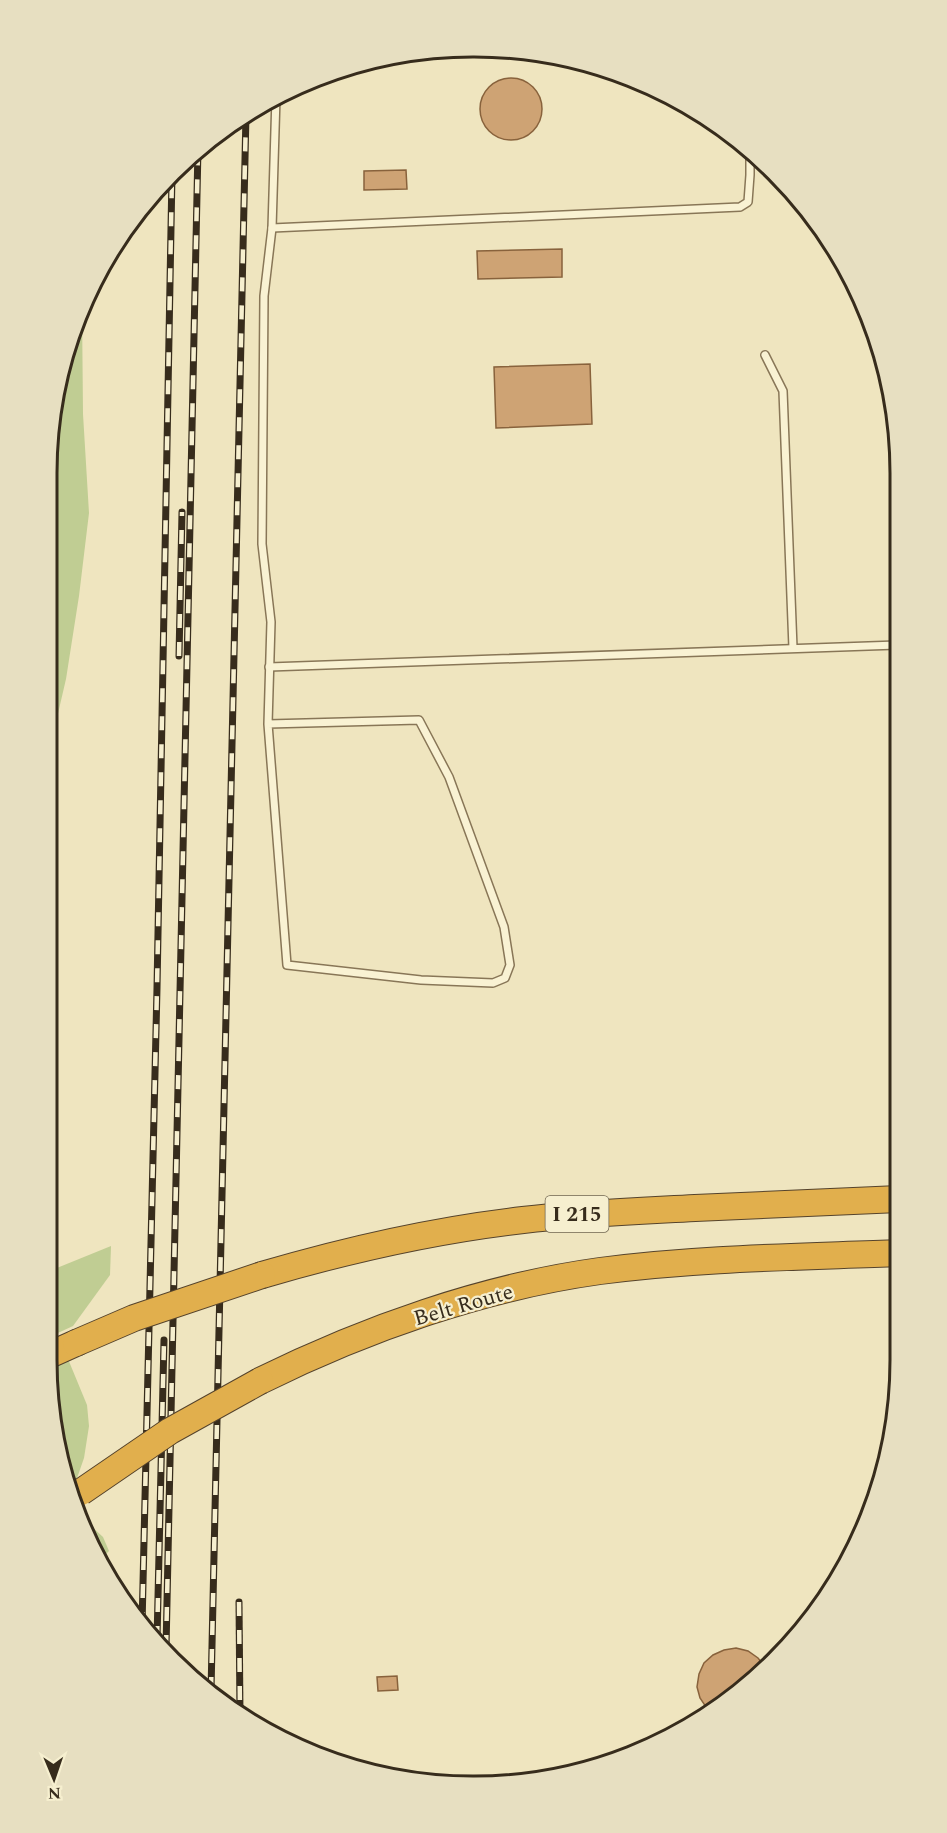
<svg xmlns="http://www.w3.org/2000/svg" width="947" height="1833" viewBox="0 0 947 1833" font-family="Spectral,serif">
<style>
.green{fill:#c0cd93}
.building{fill:#cea374;stroke:#88623c;stroke-width:1.5}
.lines{fill:none;stroke-linecap:round;stroke-linejoin:round}
.service-casing{stroke:#887657;stroke-width:10}
.motorway-casing{stroke:#55432c;stroke-width:28}
.service{stroke:#f9f2d3;stroke-width:7}
.motorway{stroke:#e1af4d;stroke-width:26}
.rail-casing{stroke:#372c1c;stroke-width:7}
.rail{stroke:#f6efcf;stroke-width:4.5;stroke-dasharray:14;stroke-linecap:butt}
.motorway-bridge-casing{stroke:#55432c;stroke-width:28;stroke-linecap:butt}
.motorway-bridge{stroke:#e1af4d;stroke-width:26}
.labels{text-anchor:middle;stroke-width:4.5;stroke-linejoin:round;paint-order:stroke}
.shield{fill:#f6efcf;stroke:#706652;stroke-width:1.5}
.shield-label{font-size:21px;font-weight:bold;fill:#372c1c}
.street-label{font-size:22px;fill:#372c1c;stroke:#f6efcf}
.rim{fill:none;stroke:#372c1c;stroke-width:3}
</style>
<rect width="100%" height="100%" fill="#efe5bf"/>
<!-- green -->
<g class="green">
<polygon points="82,307 83,414 89,513 79,596 66,679 47,761 47,446 61,363"/>
<polygon points="111,1246 110,1275 73,1326 47,1338 47,1272"/>
<polygon points="68,1359 87,1405 89,1426 84,1458 76,1481 68,1487 48,1370"/>
<polygon points="80,1516 103,1537 109,1551 102,1558"/>
</g>
<!-- building -->
<g class="building">
<circle cx="511" cy="109" r="31"/>
<polygon points="406,170 407,189 364,190 364,171"/>
<polygon points="562,249 562,277 478,279 477,251"/>
<polygon points="590,364 592,424 496,428 494,367"/>
<polygon points="736,1648 748,1651 758,1658 766,1668 708,1710 700,1698 697,1687 699,1674 704,1663 713,1655 724,1650"/>
<polygon points="397,1676 398,1690 378,1691 377,1677"/>
</g>
<g class="lines">
<defs>
<g id="service">
<polyline points="272,228 740,207 748,202 750,175 750,149"/>
<polyline points="765,355 783,391 793,648"/>
<polyline points="269,667 897,645"/>
<polyline points="268,724 419,720 449,777 504,927 510,965 505,978 493,983 421,980 287,965 268,724 271,622 262,544 264,296 272,228 276,97"/>
</g>
<g id="motorway">
<path d="M262,1275c85,-25 173,-45 261,-55 57,-7 115,-9 172,-12 68,-3 136,-6 204,-9"/>
<polyline points="47,1356 76,1343"/>
<path d="M260,1381c105,-52 224,-94 340,-110 99,-13 200,-14 299,-18"/>
</g>
</defs>
<!-- service casing -->
<use href="#service" class="service-casing"/>
<!-- motorway casing -->
<use href="#motorway" class="motorway-casing"/>
<!-- service -->
<use href="#service" class="service"/>
<!-- motorway -->
<use href="#motorway" class="motorway"/>
<defs>
<g id="rail">
<polyline points="179,656 182,512"/>
<polyline points="239,1602 240,1716"/>
<polyline points="142,1626 157,988 172,174"/>
<polyline points="157,1640 164,1340"/>
<polyline points="166,1649 198,148"/>
<polyline points="211,1691 246,114"/>
</g>
</defs>
<!-- rail casing -->
<use href="#rail" class="rail-casing"/>
<!-- rail -->
<use href="#rail" class="rail"/>
<defs>
<g id="motorway-bridge">
<polyline points="76,1343 134,1318 262,1275"/>
<polyline points="81,1492 170,1431 260,1381"/>
</g>
</defs>
<!-- motorway-bridge casing -->
<use href="#motorway-bridge" class="motorway-bridge-casing"/>
<!-- motorway-bridge -->
<use href="#motorway-bridge" class="motorway-bridge"/>
</g>
<g class="labels">
<!-- shield labels -->
<rect class="shield" x="545.5" y="1196" width="63" height="36" rx="4.5"/>
<g class="shield-label">
<text x="577" y="1221">I 215</text>
</g>
<!-- street labels -->
<g class="street-label">
<text transform="translate(463 1304) rotate(-16)" y="8">Belt Route</text>
</g>
</g>
<!-- crop -->
<path d="M0 0H947V1833H0ZM473 57H474A416 416 0 0 1 890 473V1360A416 416 0 0 1 474 1776H473A416 416 0 0 1 57 1360V473A416 416 0 0 1 473 57Z" fill="#e7dfc1" fill-rule="evenodd"/>
<path class="rim" d="M473 57H474A416 416 0 0 1 890 473V1360A416 416 0 0 1 474 1776H473A416 416 0 0 1 57 1360V473A416 416 0 0 1 473 57Z"/>
<!-- north arrow -->
<g transform="translate(54 1779) rotate(178)" stroke="#f6efcf" stroke-width="4.5" paint-order="stroke">
<path d="M0-4.5L10 22L0 15L-10 22Z" fill="#372c1c"/>
<text y="-9" font-size="16" font-weight="bold" text-anchor="middle" fill="#372c1c">N</text>
</g>
</svg>
